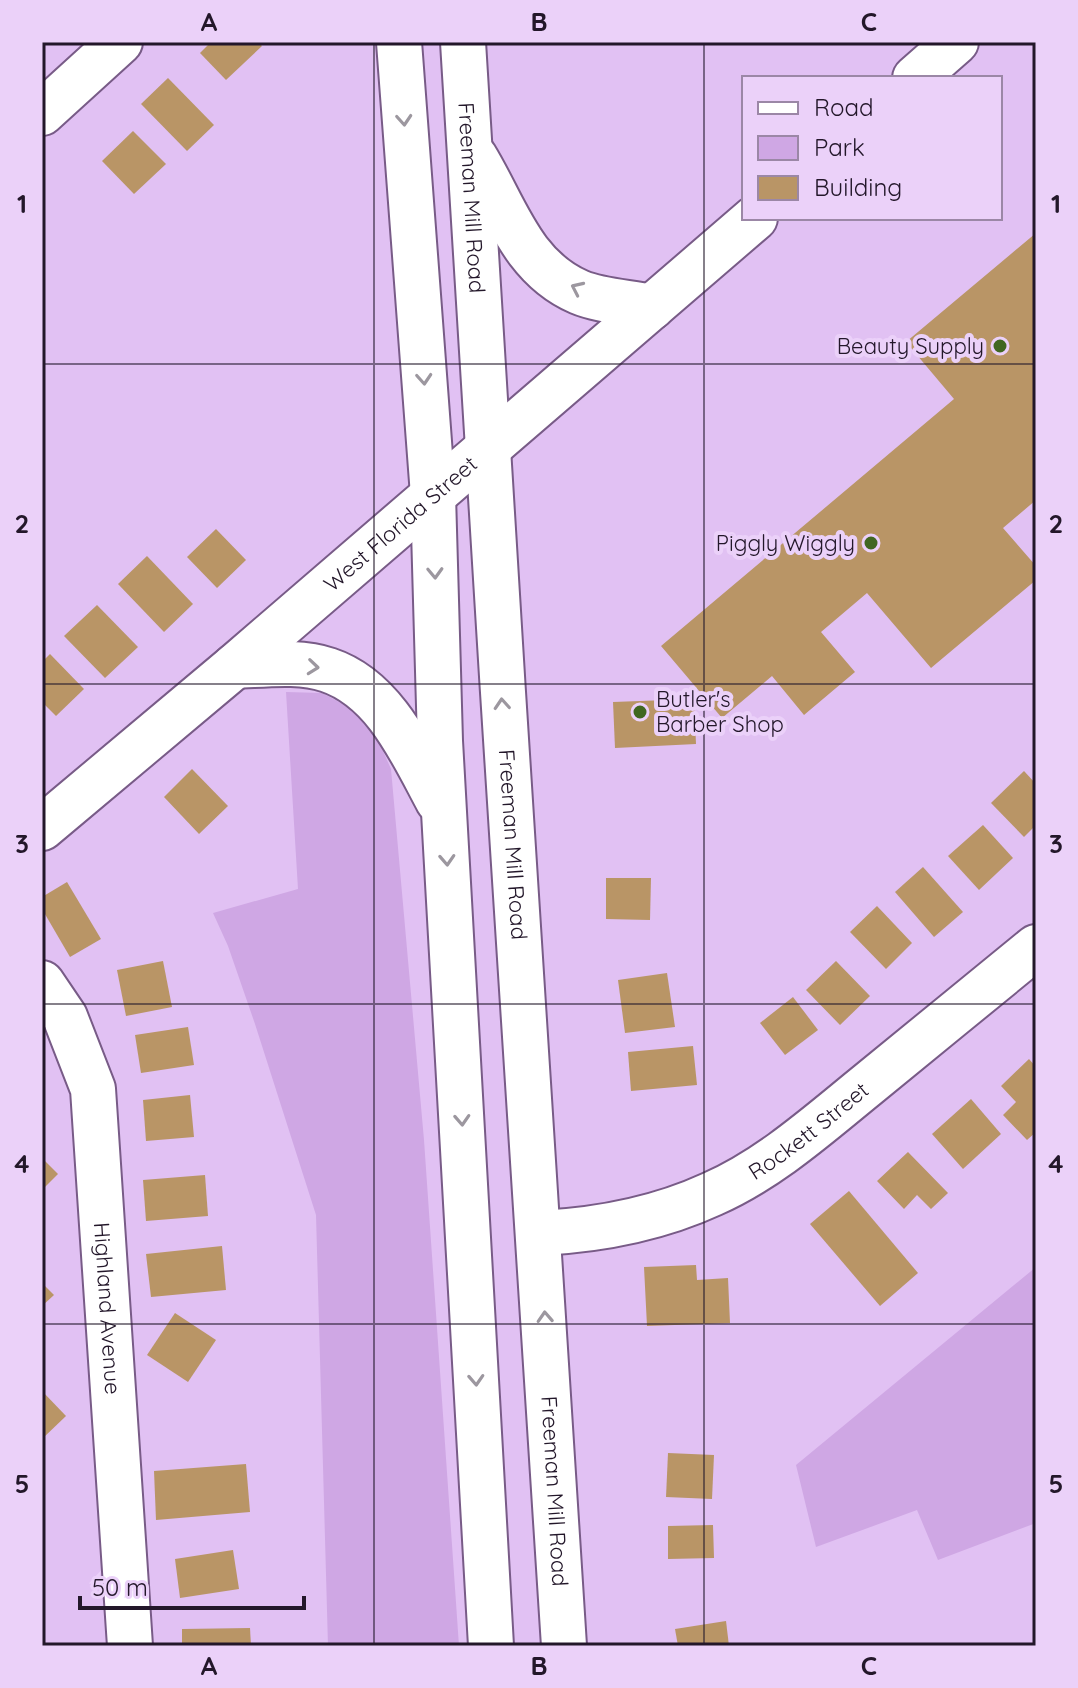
<svg xmlns="http://www.w3.org/2000/svg" width="1078" height="1688" viewBox="0 0 1078 1688" font-family="Quicksand,sans-serif">
<style>
.green{fill:#cfa7e4}
.building{fill:#b99566}
.lines{fill:none;stroke-linecap:round;stroke-linejoin:round}
.minor-casing{stroke:#785b87;stroke-width:48}
.major-casing{stroke:#785b87;stroke-width:48}
.minor{stroke:#fff;stroke-width:44}
.major{stroke:#fff;stroke-width:44}
.oneway{stroke:#9c979f}
.grid{fill:none;stroke:#23172a;stroke-width:2;stroke-opacity:0.55}
.poi-dot{fill:#406721;stroke:#ebd1f9;stroke-width:3}
.labels{text-anchor:middle;stroke-width:8;stroke-linejoin:round;paint-order:stroke}
.street-label{font-size:22px;fill:#23172a;stroke:#ebd1f9}
.poi-label{font-size:22px;fill:#23172a;stroke:#ebd1f9;text-anchor:end}
.neatline{fill:none;stroke:#23172a;stroke-width:3}
.grid-label{font-size:26px;text-anchor:middle;font-weight:bold;fill:#23172a}
</style>
<rect width="100%" height="100%" fill="#e1c1f3"/>
<!-- green -->
<g class="green">
<polygon points="286,692 322,693 353,709 375,733 391,769 424,1140 459,1646 328,1646 316,1215 255,1024 228,946 213,913 298,889"/>
<polygon points="1036,1267 1036,1523 938,1560 917,1510 816,1547 796,1465"/>
</g>
<!-- building -->
<g class="building">
<polygon points="211,42 258,42 262,46 226,80 200,53"/>
<polygon points="168,78 214,125 187,151 141,104"/>
<polygon points="133,131 166,164 134,194 102,161"/>
<polygon points="1036,233 1036,500 1003,528 1036,566 1036,580 931,668 867,593 821,632 855,672 804,715 772,676 722,718 661,646 954,399 906,342"/>
<polygon points="216,529 246,560 217,588 187,557"/>
<polygon points="147,556 193,604 164,632 118,584"/>
<polygon points="97,605 138,647 105,678 64,636"/>
<polygon points="50,654 84,689 56,716 42,702 42,662"/>
<polygon points="694,699 696,744 615,748 613,702"/>
<polygon points="192,769 228,806 199,834 164,797"/>
<polygon points="1024,771 1036,784 1036,825 1024,837 991,803"/>
<polygon points="983,825 1013,858 979,890 948,856"/>
<polygon points="923,867 963,912 934,937 895,892"/>
<polygon points="606,878 651,878 650,920 606,919"/>
<polygon points="67,882 101,939 70,957 42,909 42,897"/>
<polygon points="877,906 912,943 886,969 850,932"/>
<polygon points="163,961 172,1007 126,1016 117,970"/>
<polygon points="836,961 870,996 840,1025 806,990"/>
<polygon points="667,973 675,1027 625,1033 618,980"/>
<polygon points="793,997 818,1030 785,1055 760,1023"/>
<polygon points="188,1027 194,1065 141,1073 135,1035"/>
<polygon points="693,1046 697,1085 631,1091 628,1052"/>
<polygon points="1029,1059 1036,1067 1036,1132 1027,1140 1003,1115 1016,1102 1001,1086"/>
<polygon points="190,1095 194,1137 146,1141 143,1100"/>
<polygon points="971,1099 1001,1134 963,1169 932,1134"/>
<polygon points="908,1152 948,1193 931,1209 917,1195 904,1209 877,1181"/>
<polygon points="42,1158 58,1174 42,1190"/>
<polygon points="205,1175 208,1216 146,1221 143,1180"/>
<polygon points="849,1191 918,1273 880,1306 810,1224"/>
<polygon points="222,1246 226,1290 151,1297 146,1254"/>
<polygon points="696,1265 697,1280 728,1278 730,1323 647,1326 644,1267"/>
<polygon points="42,1283 54,1295 42,1306"/>
<polygon points="175,1313 216,1340 188,1382 147,1355"/>
<polygon points="42,1391 66,1416 42,1439"/>
<polygon points="668,1453 714,1455 712,1499 666,1497"/>
<polygon points="246,1464 250,1512 156,1520 154,1471"/>
<polygon points="713,1525 714,1558 668,1559 668,1526"/>
<polygon points="233,1550 239,1589 180,1598 175,1559"/>
<polygon points="726,1621 729,1646 678,1646 675,1629"/>
<polygon points="250,1628 251,1646 182,1646 182,1629"/>
</g>
<g class="lines">
<defs>
<g id="minor">
<polyline points="42,113 120,42"/>
<path id="s1" d="M42,983l23,34 28,72 37,557"/>
<path id="s2" d="M541,1233c57,-3 119,-15 171,-39 57,-25 106,-69 154,-108 57,-46 113,-93 170,-139"/>
</g>
<g id="major">
<polyline points="399,42 433,495 440,741 491,1646"/>
<path id="s3" d="M463,42c29,535 71,1069 101,1604"/>
<polyline points="915,78 956,42"/>
<path d="M475,157c30,49 46,110 104,135 21,9 50,10 73,15"/>
<path d="M235,666c29,-1 65,-6 93,4 57,19 84,83 110,131"/>
<path id="s4" d="M42,828l193,-162 520,-448"/>
</g>
</defs>
<!-- minor casing -->
<use href="#minor" class="minor-casing"/>
<!-- major casing -->
<use href="#major" class="major-casing"/>
<!-- minor -->
<use href="#minor" class="minor"/>
<!-- major -->
<use href="#major" class="major"/>
</g>
<!-- one-way arrows -->
<defs><path id="oneway-chevron" d="M-2-3.5L2.5 0L-2 3.5" fill="none" stroke-width="1.6" stroke-linecap="round" stroke-linejoin="round" transform="scale(2)"/></defs>
<g class="oneway">
<use href="#oneway-chevron" transform="translate(404 120) rotate(86)"/>
<use href="#oneway-chevron" transform="translate(577 288) rotate(-155)"/>
<use href="#oneway-chevron" transform="translate(424 379) rotate(86)"/>
<use href="#oneway-chevron" transform="translate(435 573) rotate(88)"/>
<use href="#oneway-chevron" transform="translate(313 667) rotate(6)"/>
<use href="#oneway-chevron" transform="translate(502 704) rotate(-94)"/>
<use href="#oneway-chevron" transform="translate(447 860) rotate(87)"/>
<use href="#oneway-chevron" transform="translate(462 1120) rotate(87)"/>
<use href="#oneway-chevron" transform="translate(545 1317) rotate(-93)"/>
<use href="#oneway-chevron" transform="translate(476 1380) rotate(87)"/>
</g>
<!-- grid -->
<path class="grid" d="M374,42v1604M704,42v1604M42,364h994M42,684h994M42,1004h994M42,1324h994"/>
<!-- markers -->
<g class="poi-dot">
<circle cx="1000" cy="346" r="8"/>
<circle cx="871" cy="543" r="8"/>
<circle cx="640" cy="712" r="8"/>
</g>
<g class="labels">
<!-- street labels -->
<g class="street-label">
<text dy="8" stroke="none"><textPath href="#s3" startOffset="156">Freeman Mill Road</textPath></text>
<text dy="8" stroke="none"><textPath href="#s4" startOffset="470">West Florida Street</textPath></text>
<text dy="8" stroke="none"><textPath href="#s3" startOffset="804">Freeman Mill Road</textPath></text>
<text dy="8" stroke="none"><textPath href="#s2" startOffset="292">Rockett Street</textPath></text>
<text dy="8" stroke="none"><textPath href="#s1" startOffset="338">Highland Avenue</textPath></text>
<text dy="8" stroke="none"><textPath href="#s3" startOffset="1452">Freeman Mill Road</textPath></text>
</g>
<!-- poi labels -->
<g class="poi-label">
<text x="984" y="354">Beauty Supply</text>
<text x="855" y="551">Piggly Wiggly</text>
<text x="656" y="707" text-anchor="start">Butler's<tspan x="656" dy="25">Barber Shop</tspan></text>
</g>
</g>
<!-- border -->
<rect width="1078" height="1688" fill="none" stroke="#ebd1f9" stroke-width="88"/>
<!-- legend -->
<rect x="742" y="76" width="260" height="144" fill="#ebd1f9" stroke="#9b87a6" stroke-width="2"/>
<rect x="758" y="102" width="40" height="12" fill="#ffffff" stroke="#9b87a6" stroke-width="2"/>
<text x="814" y="116" font-size="24" fill="#23172a">Road</text>
<rect x="758" y="136" width="40" height="24" fill="#cfa7e4" stroke="#9b87a6" stroke-width="2"/>
<text x="814" y="156" font-size="24" fill="#23172a">Park</text>
<rect x="758" y="176" width="40" height="24" fill="#b99566" stroke="#9b87a6" stroke-width="2"/>
<text x="814" y="196" font-size="24" fill="#23172a">Building</text>
<!-- scale -->
<path d="M80 1596v12h224v-12" fill="none" stroke="#23172a" stroke-width="4"/>
<text x="92" y="1596" font-size="24" fill="#23172a" stroke="#ebd1f9" stroke-width="6" paint-order="stroke">50 m</text>
<rect x="44" y="44" width="990" height="1600" class="neatline"/>
<g class="grid-label">
<text x="209" y="31">A</text>
<text x="539" y="31">B</text>
<text x="869" y="31">C</text>
<text x="22" y="213">1</text>
<text x="1056" y="213">1</text>
<text x="22" y="533">2</text>
<text x="1056" y="533">2</text>
<text x="22" y="853">3</text>
<text x="1056" y="853">3</text>
<text x="22" y="1173">4</text>
<text x="1056" y="1173">4</text>
<text x="22" y="1493">5</text>
<text x="1056" y="1493">5</text>
<text x="209" y="1675">A</text>
<text x="539" y="1675">B</text>
<text x="869" y="1675">C</text>
</g>
</svg>
